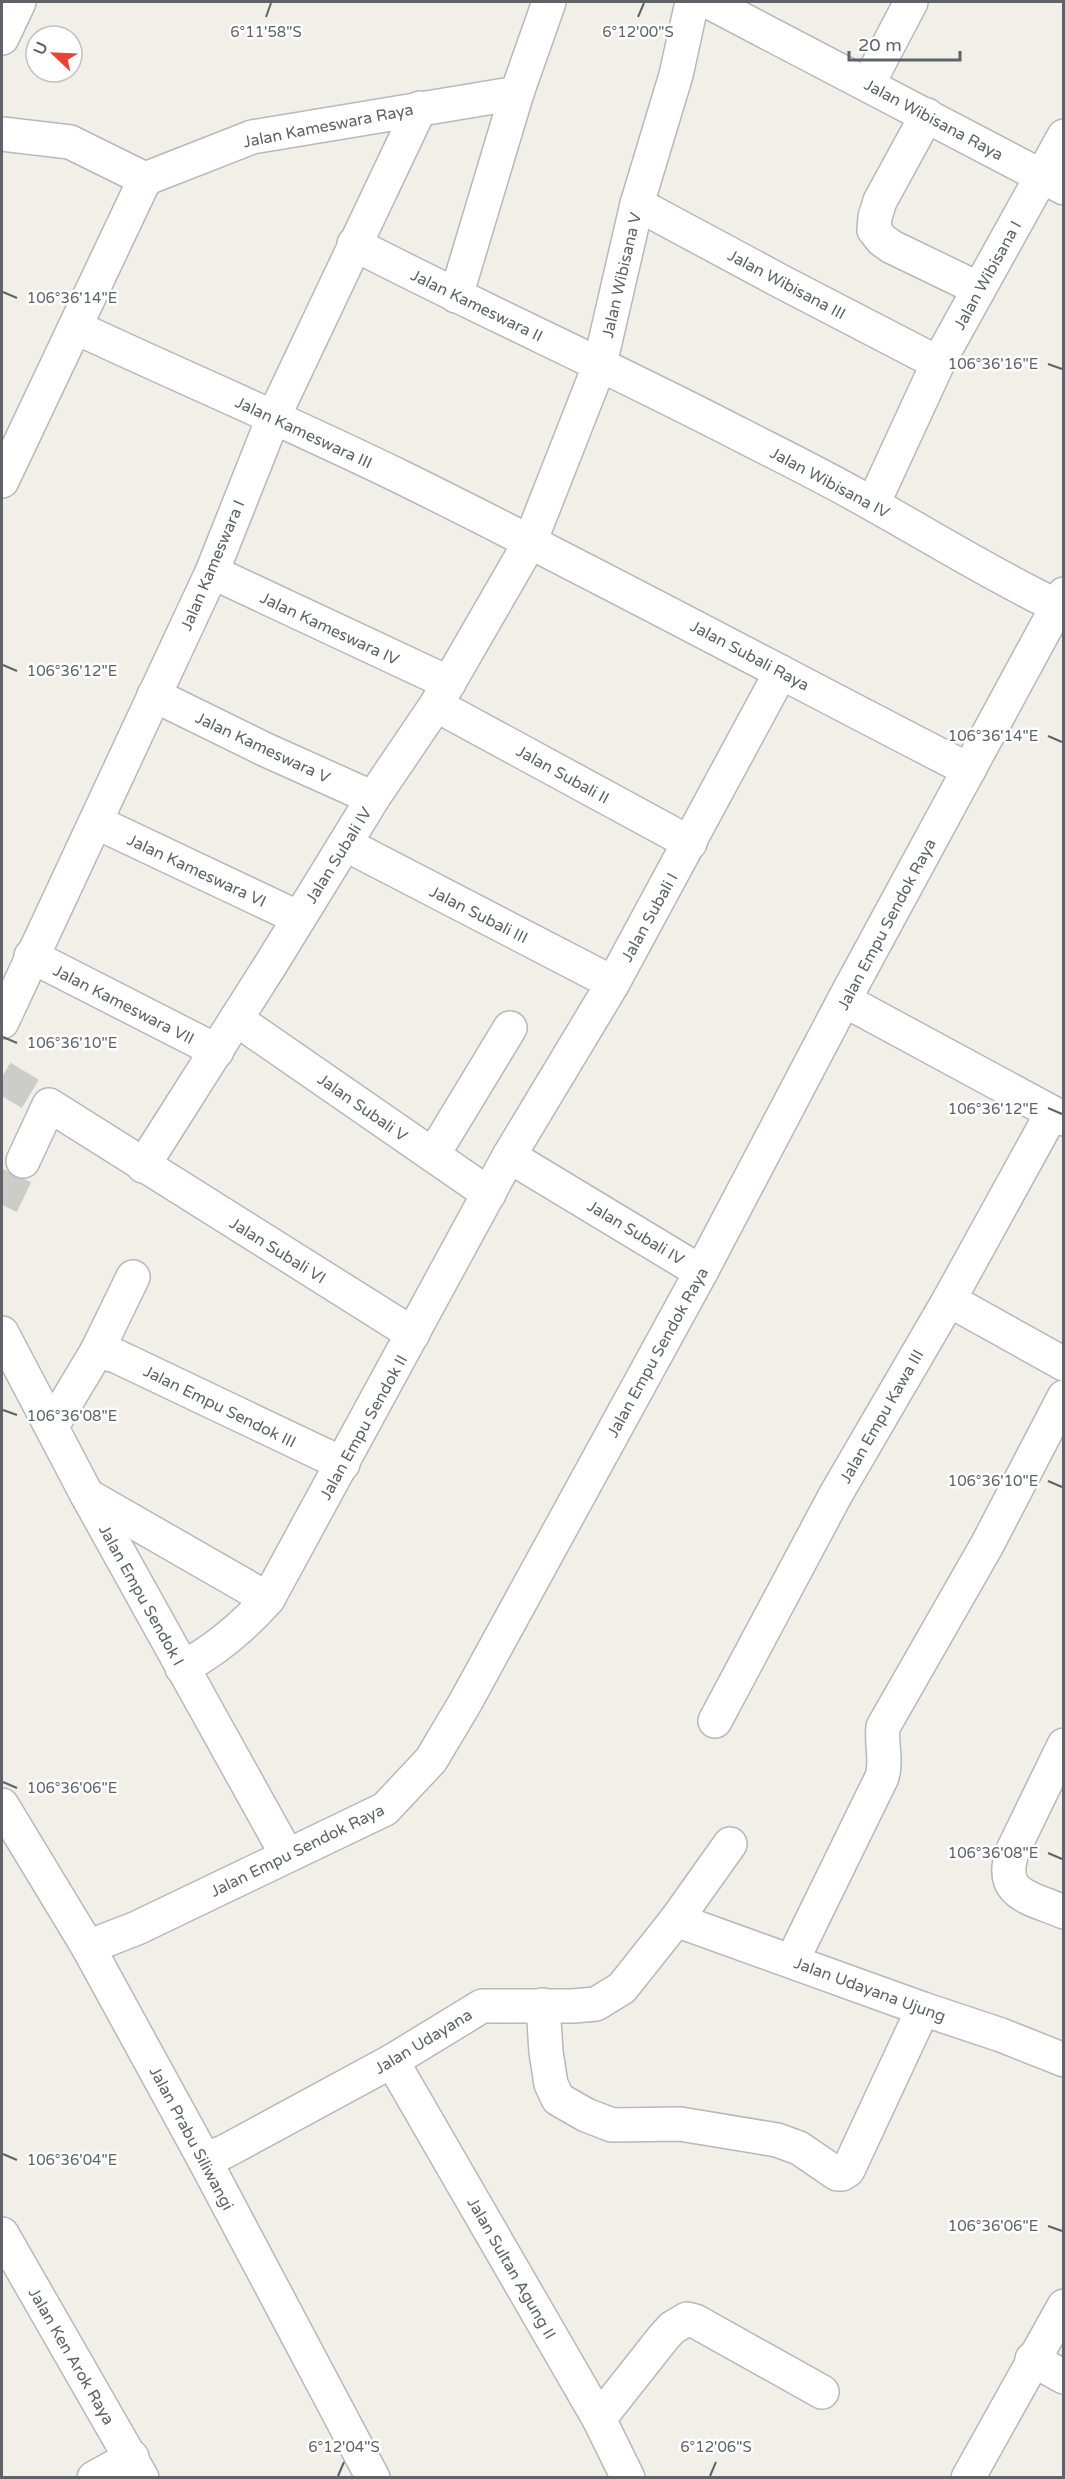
<svg xmlns="http://www.w3.org/2000/svg" width="1065" height="2479" viewBox="0 0 1065 2479" font-family="'Varela Round',sans-serif">
<style>
.lines{fill:none;stroke-linecap:round;stroke-linejoin:round}
.minor-tunnel{stroke:#ccccc8;stroke-width:33;stroke-dasharray:33 16;stroke-linecap:butt}
.minor-casing{stroke:#b5b8bc;stroke-width:36}
.minor{stroke:#fff;stroke-width:33}
.ticks{fill:none;stroke:#5f6368;stroke-width:2}
.labels{text-anchor:middle;stroke-width:5;stroke-linejoin:round;paint-order:stroke}
.street-label{font-size:16px;fill:#5f6368;stroke:#fff}
.ticks-label{font-size:15px;text-anchor:middle;fill:#5f6368;stroke:#fff;stroke-width:5;stroke-linejoin:round;paint-order:stroke}
</style>
<rect width="100%" height="100%" fill="#f1efe8"/>
<g class="lines">
<!-- minor-tunnel -->
<g class="minor-tunnel">
<polyline points="2,1077 49,1105"/>
<polyline points="2,1205 23,1161"/>
</g>
<defs>
<g id="minor">
<polyline points="709,2 1064,188"/>
<polyline points="2,38 19,2"/>
<polyline points="868,84 911,2"/>
<polyline points="927,115 880,201 875,217 874,230 882,240 892,247 979,289"/>
<polyline points="2,134 70,142 145,179"/>
<polyline points="145,179 252,137 517,93"/>
<polyline points="637,204 782,282 938,363"/>
<path d="M354,244c128,66 260,125 387,191 45,23 90,45 133,70 61,34 120,71 183,101"/>
<polyline points="456,296 517,93 549,2"/>
<path d="M75,327c109,51 220,98 328,151 191,94 377,195 566,292"/>
<polyline points="2,481 145,179"/>
<polyline points="873,504 938,363 1064,136"/>
<polyline points="212,572 449,683"/>
<polyline points="154,695 266,750 373,798"/>
<polyline points="436,705 690,843"/>
<polyline points="96,822 299,918"/>
<polyline points="345,844 613,983"/>
<polyline points="31,956 217,1051"/>
<polyline points="844,1000 1064,1119"/>
<polyline points="236,1019 489,1194"/>
<polyline points="2,1022 212,572 274,416 420,108"/>
<polyline points="433,1155 510,1028"/>
<polyline points="509,1156 701,1272"/>
<polyline points="23,1161 49,1105 413,1334"/>
<polyline points="143,1166 271,964 373,798 436,705 530,542 600,364 637,204 676,75 692,2"/>
<polyline points="949,1300 1064,1364"/>
<polyline points="2,1333 87,1495 287,1855"/>
<polyline points="97,1351 116,1356 343,1464"/>
<polyline points="52,1426 97,1351 133,1277"/>
<polyline points="87,1495 268,1599"/>
<path d="M182,1668c34,-18 61,-41 86,-69l241,-443 104,-173 168,-311"/>
<polyline points="715,1721 836,1494 949,1300 1052,1113"/>
<path d="M1064,1745l-51,105c-16,45 16,47 51,62"/>
<polyline points="2,1805 88,1947 204,2159 373,2478"/>
<polyline points="676,1920 923,2009 1001,2035 1064,2060"/>
<polyline points="88,1947 137,1928 385,1809 431,1760 465,1703 701,1272 844,1000 1064,594"/>
<path d="M792,1961l90,-184c5,-17 -1,-32 1,-50l104,-182 77,-148"/>
<polyline points="543,2005 546,2052 551,2084 558,2099 586,2115 612,2125 680,2124 777,2140 799,2148 837,2174 842,2174 848,2170 923,2009"/>
<polyline points="392,2061 599,2419 628,2478"/>
<polyline points="204,2159 224,2152 392,2061 482,2006 573,2006 596,2004 622,1988 676,1920 730,1844"/>
<polyline points="2,2234 142,2478"/>
<polyline points="1032,2359 1064,2377"/>
<polyline points="599,2419 663,2338 672,2328 687,2319 695,2321 822,2392"/>
<polyline points="94,2478 132,2457"/>
<polyline points="968,2478 1064,2306"/>
</g>
</defs>
<!-- minor casing -->
<use href="#minor" class="minor-casing"/>
<!-- minor -->
<use href="#minor" class="minor"/>
</g>
<!-- ticks -->
<path class="ticks" d="M266,17l5,-14M638,17l6,-14M3,292l14,6M1048,364l14,5M3,665l14,6M1048,736l14,6M3,1037l14,6M1048,1108l14,6M3,1410l14,5M1048,1481l14,6M3,1782l14,6M1048,1853l14,6M3,2154l14,6M1048,2226l14,5M338,2476l6,-14M710,2476l6,-14"/>
<g class="labels">
<!-- street labels -->
<g class="street-label">
<text transform="translate(934 119) rotate(28)" y="6">Jalan Wibisana Raya</text>
<text transform="translate(328 125) rotate(-11)" y="6">Jalan Kameswara Raya</text>
<text transform="translate(621 275) rotate(-77)" y="6">Jalan Wibisana V</text>
<text transform="translate(987 275) rotate(-61)" y="6">Jalan Wibisana I</text>
<text transform="translate(787 284) rotate(28)" y="6">Jalan Wibisana III</text>
<text transform="translate(477 305) rotate(26)" y="6">Jalan Kameswara II</text>
<text transform="translate(304 432) rotate(25)" y="6">Jalan Kameswara III</text>
<text transform="translate(830 482) rotate(28)" y="6">Jalan Wibisana IV</text>
<text transform="translate(212 565) rotate(-67)" y="6">Jalan Kameswara I</text>
<text transform="translate(330 628) rotate(25)" y="6">Jalan Kameswara IV</text>
<text transform="translate(750 655) rotate(28)" y="6">Jalan Subali Raya</text>
<text transform="translate(263 747) rotate(25)" y="6">Jalan Kameswara V</text>
<text transform="translate(563 774) rotate(29)" y="6">Jalan Subali II</text>
<text transform="translate(338 855) rotate(-58)" y="6">Jalan Subali IV</text>
<text transform="translate(197 870) rotate(25)" y="6">Jalan Kameswara VI</text>
<text transform="translate(479 914) rotate(27)" y="6">Jalan Subali III</text>
<text transform="translate(649 917) rotate(-61)" y="6">Jalan Subali I</text>
<text transform="translate(886 924) rotate(-62)" y="6">Jalan Empu Sendok Raya</text>
<text transform="translate(124 1004) rotate(27)" y="6">Jalan Kameswara VII</text>
<text transform="translate(363 1107) rotate(35)" y="6">Jalan Subali V</text>
<text transform="translate(636 1232) rotate(31)" y="6">Jalan Subali IV</text>
<text transform="translate(278 1250) rotate(32)" y="6">Jalan Subali VI</text>
<text transform="translate(657 1352) rotate(-61)" y="6">Jalan Empu Sendok Raya</text>
<text transform="translate(220 1406) rotate(26)" y="6">Jalan Empu Sendok III</text>
<text transform="translate(881 1416) rotate(-60)" y="6">Jalan Empu Kawa III</text>
<text transform="translate(363 1427) rotate(-61)" y="6">Jalan Empu Sendok II</text>
<text transform="translate(142 1595) rotate(61)" y="6">Jalan Empu Sendok I</text>
<text transform="translate(297 1850) rotate(-26)" y="6">Jalan Empu Sendok Raya</text>
<text transform="translate(870 1989) rotate(20)" y="6">Jalan Udayana Ujung</text>
<text transform="translate(423 2041) rotate(-31)" y="6">Jalan Udayana</text>
<text transform="translate(192 2138) rotate(62)" y="6">Jalan Prabu Siliwangi</text>
<text transform="translate(512 2268) rotate(60)" y="6">Jalan Sultan Agung II</text>
<text transform="translate(72 2356) rotate(60)" y="6">Jalan Ken Arok Raya</text>
</g>
</g>
<g class="ticks-label">
<text x="266" y="37">6°11'58"S</text>
<text x="638" y="37">6°12'00"S</text>
<text x="72" y="303">106°36'14"E</text>
<text x="993" y="369">106°36'16"E</text>
<text x="72" y="676">106°36'12"E</text>
<text x="993" y="741">106°36'14"E</text>
<text x="72" y="1048">106°36'10"E</text>
<text x="993" y="1114">106°36'12"E</text>
<text x="72" y="1421">106°36'08"E</text>
<text x="993" y="1486">106°36'10"E</text>
<text x="72" y="1793">106°36'06"E</text>
<text x="993" y="1858">106°36'08"E</text>
<text x="72" y="2165">106°36'04"E</text>
<text x="993" y="2231">106°36'06"E</text>
<text x="344" y="2452">6°12'04"S</text>
<text x="716" y="2452">6°12'06"S</text>
</g>
<!-- border -->
<rect width="1065" height="2479" fill="none" stroke="#5f6368" stroke-width="6"/>
<!-- north arrow -->
<g transform="translate(54 54) rotate(293)"><circle r="28" fill="#ffffff" stroke="#bfc1c3" stroke-width="1.5"/>
<path d="M0-4.5L10 22L0 15L-10 22Z" fill="#ea4335"/>
<text y="-9" font-size="16" font-weight="bold" text-anchor="middle" fill="#5f6368">U</text>
</g>
<!-- scale -->
<path d="M849 51v9h111v-9" fill="none" stroke="#5f6368" stroke-width="3"/>
<text x="858" y="51" font-size="18" fill="#5f6368" stroke="#ffffff" stroke-width="4.5" paint-order="stroke">20 m</text>
</svg>
